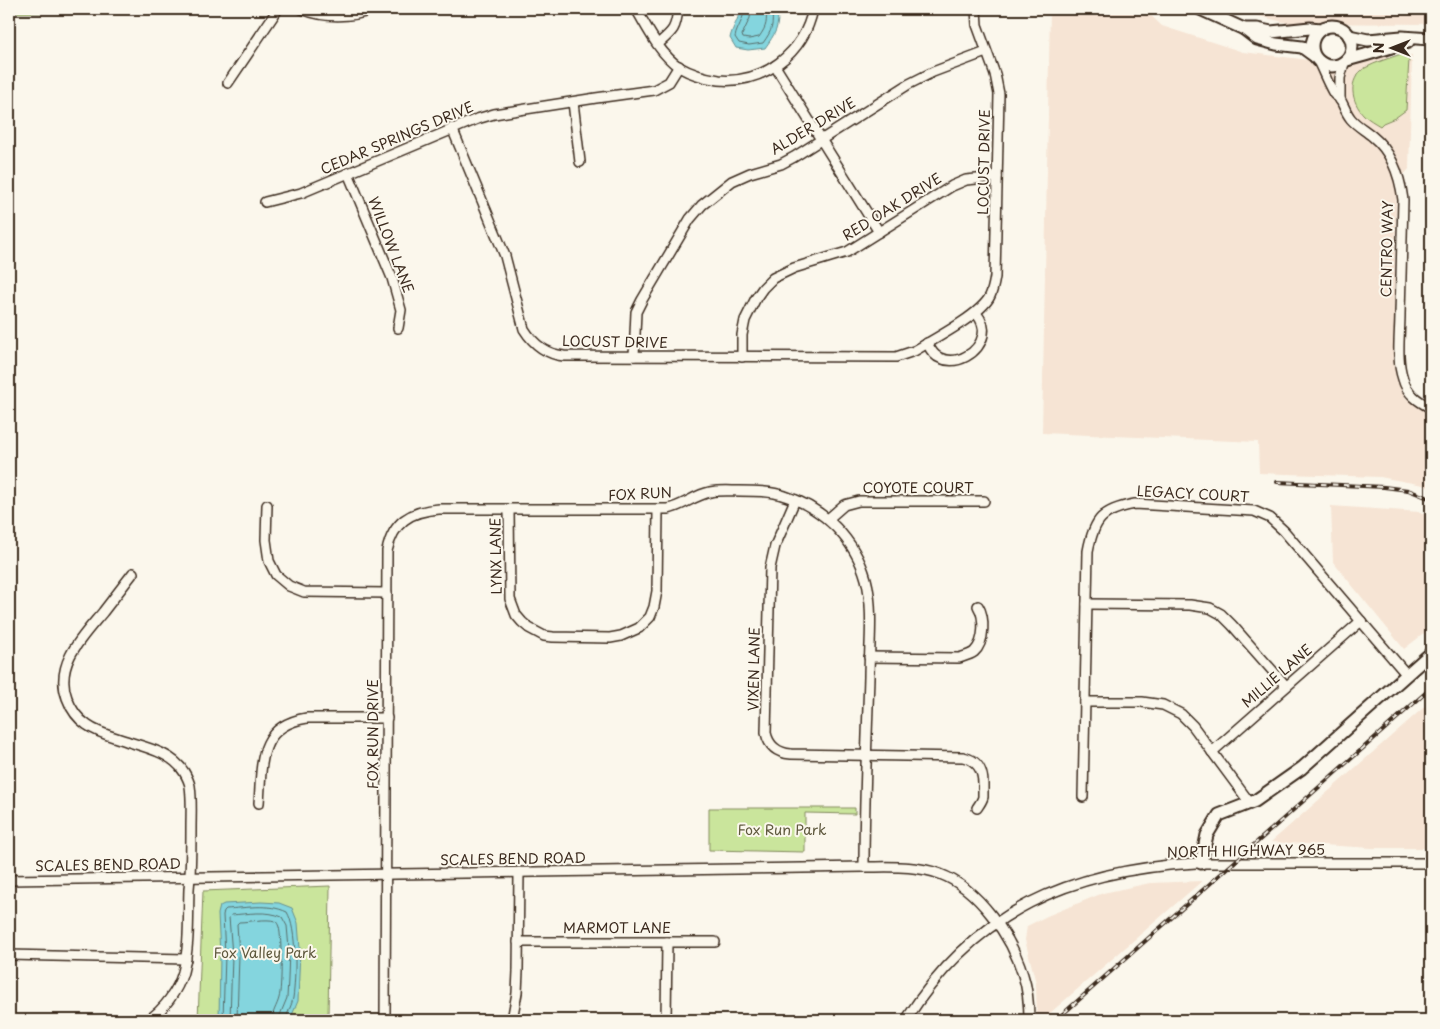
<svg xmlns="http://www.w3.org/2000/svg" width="1440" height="1029" viewBox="0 0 1440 1029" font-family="'Playpen Sans',sans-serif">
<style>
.built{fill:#f6e4d4}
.green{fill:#cae59c;stroke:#82885d}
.water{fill:#84d5de;stroke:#679191}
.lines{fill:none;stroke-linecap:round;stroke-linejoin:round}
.shore{stroke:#586e6b;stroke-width:1}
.minor-casing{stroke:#3b2a1e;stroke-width:12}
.major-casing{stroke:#3b2a1e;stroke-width:15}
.minor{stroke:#fbf7ec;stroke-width:9}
.major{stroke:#fbf7ec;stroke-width:11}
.rail-casing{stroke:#3b2a1e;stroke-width:4}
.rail{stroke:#fbf7ec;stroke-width:2;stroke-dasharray:5.5;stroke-linecap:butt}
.labels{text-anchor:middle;stroke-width:4;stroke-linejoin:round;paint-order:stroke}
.street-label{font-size:14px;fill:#3b2a1e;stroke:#fbf7ec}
.park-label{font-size:14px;fill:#5f593e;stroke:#fbf7ec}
</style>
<rect width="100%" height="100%" fill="#fbf7ec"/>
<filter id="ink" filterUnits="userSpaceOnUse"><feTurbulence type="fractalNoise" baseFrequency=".02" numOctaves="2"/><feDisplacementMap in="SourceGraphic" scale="10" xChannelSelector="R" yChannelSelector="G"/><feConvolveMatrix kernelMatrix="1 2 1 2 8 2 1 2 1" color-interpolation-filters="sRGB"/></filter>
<g filter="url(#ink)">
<!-- built -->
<g class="built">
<polygon points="1050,9 1144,9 1162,26 1243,52 1309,60 1412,55 1409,169 1397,183 1395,251 1394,357 1396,378 1406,398 1431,415 1431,489 1423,485 1380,477 1259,473 1258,442 1042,433"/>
<polygon points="1231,9 1431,9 1431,24 1287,23"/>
<polygon points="1331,506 1420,512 1431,518 1431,628 1404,649 1333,562"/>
<polygon points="1431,701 1431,848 1373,848 1271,842"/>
<polygon points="1202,881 1042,1020 1037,1020 1036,983 1025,940 1027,926 1047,916 1103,893 1150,883"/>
</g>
<!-- green -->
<g class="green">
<polygon points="9,9 169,9 168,12 9,13"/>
<path d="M1401,54l8,5 -3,51 -11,8 -12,5 -3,3c-5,-3 -12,-7 -16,-11 -13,-13 -17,-36 1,-47 11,-6 25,-10 36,-14z"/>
<polygon points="709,808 855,808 855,814 805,813 805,852 709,850"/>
<polygon points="330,886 328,1019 331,1020 198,1020 203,891"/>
</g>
<!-- water -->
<g class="water">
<path d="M740,9h37c3,18 -2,25 -12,39l-17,2 -12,-2 -6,-10c2,-10 9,-19 10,-29z"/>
<polygon points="261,902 279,903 292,908 298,923 300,949 298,1001 290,1020 219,1020 220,955 218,914 220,906 224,904"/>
</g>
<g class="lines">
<!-- shore -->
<g class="shore">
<path d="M744,9c0,11 -7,18 -9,28l4,6 10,2 14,-2c10,-14 10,-17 9,-34"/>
<path d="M751,9l-1,9 -8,17 1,3 6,1 10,-2c8,-11 8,-15 7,-28"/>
<path d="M223,1020l2,-65 -2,-40 1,-4 2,-2c20,-1 42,-6 61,3 10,17 9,65 6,86 -1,8 -6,14 -7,22"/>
<path d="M230,1020l2,-65 -3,-38 2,-2c16,-1 36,-5 51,2l5,9 2,23 -1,30 -1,19 -7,17v5"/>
<path d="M237,1020l2,-65 -2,-31 2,-2c10,0 27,-4 36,-1 2,1 3,3 4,6 3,12 3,60 0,71 -2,8 -7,14 -7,22"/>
</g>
<defs>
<g id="minor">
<path d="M302,9c22,9 49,9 72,0"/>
<path d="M636,9c12,20 23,44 43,58 12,7 26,11 40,13 45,4 85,-27 94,-71"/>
<path d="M658,44c15,-13 18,-15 20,-35"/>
<path d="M1319,63c5,10 9,21 15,31 2,2 4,3 6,5 4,7 6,14 11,20 6,7 14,11 21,17 20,16 28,40 31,64 -1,38 -2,76 -3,114 0,21 -4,45 3,65 4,15 15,22 28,29"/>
<polyline points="775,66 879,232"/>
<polyline points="228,83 278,9"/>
<polyline points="1340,100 1340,78 1344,63"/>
<polyline points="573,102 580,162"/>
<path d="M452,128l53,128 19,73c10,16 22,25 40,27l332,1 18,-6c19,-11 68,-37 76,-55 3,-6 4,-13 5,-19l4,-183 -4,-20 -18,-49 -1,-16"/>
<polyline points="348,173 392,278 401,310 398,328"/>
<polyline points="265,202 301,193 477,119 494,114 596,98 654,90 669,82 679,66"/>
<path d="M927,343c3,6 7,13 13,15 17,8 39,-5 43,-23 2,-9 -2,-16 -7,-22"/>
<polyline points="634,356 636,312 642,300 690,219 702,205 732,181 750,173 781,164 794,157 909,84 933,72 986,52"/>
<polyline points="742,357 742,335 745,320 756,298 763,288 773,278 794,268 847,252 952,186 966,180 997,177"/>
<path d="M795,500l-20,46 -5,22 -4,165c3,14 12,20 25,21l172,3c14,3 20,13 20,27 0,4 0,9 0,13 -1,4 -4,8 -6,11"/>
<polyline points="267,505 266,540 269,561 276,575 289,586 304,592 387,593"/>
<polyline points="509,509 510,599 516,615 522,622 529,628 544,636 553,637 610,638 621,636 639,628 650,617 654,607 657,591 658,510"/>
<polyline points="828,519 844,505 859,501 984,501"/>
<path d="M133,573c-10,13 -20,26 -30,39 -20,24 -49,52 -36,86 4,11 11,21 20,27 12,9 28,12 42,17 20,6 44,12 55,30 3,5 5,9 6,14 2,14 1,28 1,42 0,20 0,40 -2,61 -1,27 1,55 -6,83 -5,18 -19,38 -35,48"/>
<polyline points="1087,604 1190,605 1210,608 1221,614 1232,625 1286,686"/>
<path d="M869,657l90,1c6,-2 11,-3 15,-6 11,-10 11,-35 4,-46"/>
<polyline points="1085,702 1142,702 1163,705 1181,714 1193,726 1250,803"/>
<polyline points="1212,752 1361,621"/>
<path d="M1083,797l5,-246c6,-32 14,-41 47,-47l119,7 16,7 14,13 123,144"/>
<path d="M259,803c3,-41 -1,-77 48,-85h80"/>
<path d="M9,880l855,-13c26,0 52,-2 76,7 38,14 72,63 83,101 5,15 6,30 6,45"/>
<polyline points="518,942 715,942"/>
<polyline points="9,955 186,959"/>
<path d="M385,1020l2,-469c6,-29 23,-40 52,-42h229c15,-3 27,-14 42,-17 10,-2 20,-1 30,-1 15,0 31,0 45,5 39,12 70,44 81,83 8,29 3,69 3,98 -2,63 -5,127 -5,190"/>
<polyline points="512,1020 517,993 518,971 519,872"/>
<polyline points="666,1020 667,942"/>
<path d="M906,1020c70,-110 163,-150 290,-157h235"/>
</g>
<g id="major">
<polyline points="1200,9 1244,29 1257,29 1271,32 1310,28 1321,29"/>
<circle cx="1332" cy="46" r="20"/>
<polyline points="1244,29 1257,39 1276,44 1302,47 1313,55"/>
<polyline points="1349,36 1368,40 1402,37 1431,39"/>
<polyline points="1347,60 1365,55 1408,42"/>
<polyline points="1201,863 1207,835 1219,815 1255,801 1302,768 1431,653"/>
</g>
</defs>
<!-- minor casing -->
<use href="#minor" class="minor-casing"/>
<!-- major casing -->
<use href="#major" class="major-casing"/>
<!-- minor -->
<use href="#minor" class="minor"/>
<!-- major -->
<use href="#major" class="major"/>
<defs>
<g id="rail">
<polyline points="1277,482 1384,487 1408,490 1431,499"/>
<polyline points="1056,1020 1431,688"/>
</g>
</defs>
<!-- rail casing -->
<use href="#rail" class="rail-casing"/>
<!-- rail -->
<use href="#rail" class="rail"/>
</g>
</g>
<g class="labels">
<!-- street labels -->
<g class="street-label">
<text transform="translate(813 126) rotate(-31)" y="5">ALDER DRIVE</text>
<text transform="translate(397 138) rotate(-23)" y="5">CEDAR SPRINGS DRIVE</text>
<text transform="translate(984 162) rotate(-89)" y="5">LOCUST DRIVE</text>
<text transform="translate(892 207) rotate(-32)" y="5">RED OAK DRIVE</text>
<text transform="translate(391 245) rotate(69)" y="5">WILLOW LANE</text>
<text transform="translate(1387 249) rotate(-89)" y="5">CENTRO WAY</text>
<text transform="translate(615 342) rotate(1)" y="5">LOCUST DRIVE</text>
<text x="918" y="493">COYOTE COURT</text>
<text transform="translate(640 494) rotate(-3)" y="5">FOX RUN</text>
<text transform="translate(1193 494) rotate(3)" y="5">LEGACY COURT</text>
<text transform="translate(496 556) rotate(-91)" y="5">LYNX LANE</text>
<text transform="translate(754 669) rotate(-89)" y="5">VIXEN LANE</text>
<text transform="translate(1277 676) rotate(-41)" y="5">MILLIE LANE</text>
<text transform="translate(373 734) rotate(-90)" y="5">FOX RUN DRIVE</text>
<text transform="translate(1246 851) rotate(-1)" y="5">NORTH HIGHWAY 965</text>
<text transform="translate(513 859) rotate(-1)" y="5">SCALES BEND ROAD</text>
<text transform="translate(108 865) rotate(-1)" y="5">SCALES BEND ROAD</text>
<text x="617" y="933">MARMOT LANE</text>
</g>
<!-- park labels -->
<g class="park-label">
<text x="782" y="835">Fox Run Park</text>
<text x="265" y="958">Fox Valley Park</text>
</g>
</g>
<!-- margin -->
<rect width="1440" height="1029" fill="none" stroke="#fbf7ec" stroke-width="30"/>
<rect x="15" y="15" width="1410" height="999" fill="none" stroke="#3b2a1e" stroke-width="2" filter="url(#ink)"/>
<!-- north arrow -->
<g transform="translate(1392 48) rotate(270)" stroke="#fbf7ec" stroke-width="4" paint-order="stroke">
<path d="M0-4L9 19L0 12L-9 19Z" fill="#3b2a1e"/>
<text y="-8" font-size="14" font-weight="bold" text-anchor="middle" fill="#3b2a1e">N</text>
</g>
</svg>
